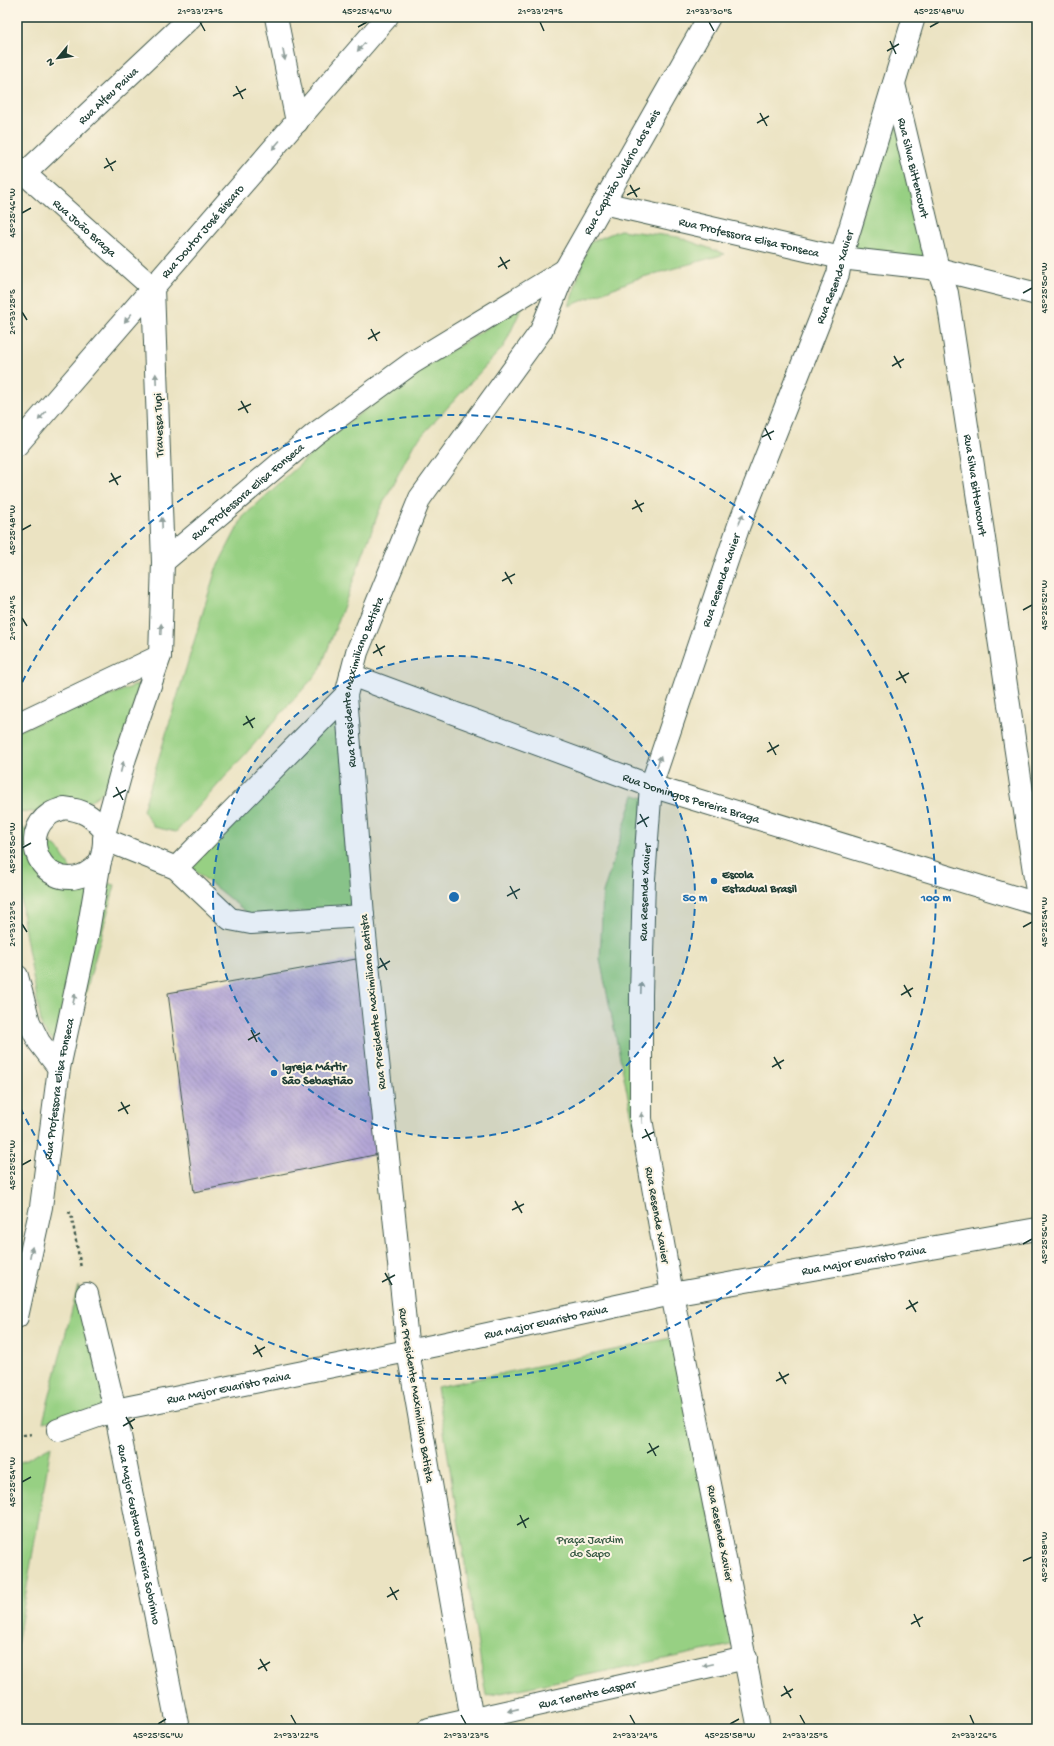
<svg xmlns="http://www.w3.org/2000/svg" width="1054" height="1746" viewBox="0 0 1054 1746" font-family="'Gochi Hand',sans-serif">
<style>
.green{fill:#97d083;stroke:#5b865c}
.building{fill:url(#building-back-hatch)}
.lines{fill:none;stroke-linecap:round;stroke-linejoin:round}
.street-casing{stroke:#3e5649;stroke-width:24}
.secondary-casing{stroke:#3e5649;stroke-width:24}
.path{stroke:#3e5649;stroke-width:2.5;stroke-dasharray:3 3;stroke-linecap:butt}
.street{stroke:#fff;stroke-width:22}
.secondary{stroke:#fff;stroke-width:22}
.oneway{fill:#8f9e9a}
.ticks{fill:none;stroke:#1f3d34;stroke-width:1.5}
.ring{fill:none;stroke:#1f6fb2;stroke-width:2;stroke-dasharray:7 5}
.poi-dot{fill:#1f6fb2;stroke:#fcf5e5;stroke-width:1.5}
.labels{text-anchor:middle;stroke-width:4;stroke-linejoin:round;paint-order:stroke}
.street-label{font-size:12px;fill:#1f3d34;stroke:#fcf5e5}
.poi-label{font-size:12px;font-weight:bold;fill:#1f3d34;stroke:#fcf5e5;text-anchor:start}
.park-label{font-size:12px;fill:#375a44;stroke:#fcf5e5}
.centre{fill:#1f6fb2;stroke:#fcf5e5;stroke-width:2}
.ring-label{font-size:12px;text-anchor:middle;font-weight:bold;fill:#1f6fb2;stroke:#fcf5e5;stroke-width:4;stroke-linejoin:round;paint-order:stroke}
.neatline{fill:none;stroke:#1f3d34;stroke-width:1.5}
.ticks-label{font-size:10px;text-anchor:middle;fill:#1f3d34}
</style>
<defs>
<pattern id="building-back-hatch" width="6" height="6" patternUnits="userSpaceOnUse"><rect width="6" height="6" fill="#b3a5d6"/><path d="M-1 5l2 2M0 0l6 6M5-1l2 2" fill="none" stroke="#9188ae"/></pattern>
</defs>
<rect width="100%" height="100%" fill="#fcf5e5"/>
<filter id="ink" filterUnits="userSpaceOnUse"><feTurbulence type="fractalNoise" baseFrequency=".025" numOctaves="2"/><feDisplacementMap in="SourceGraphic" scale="8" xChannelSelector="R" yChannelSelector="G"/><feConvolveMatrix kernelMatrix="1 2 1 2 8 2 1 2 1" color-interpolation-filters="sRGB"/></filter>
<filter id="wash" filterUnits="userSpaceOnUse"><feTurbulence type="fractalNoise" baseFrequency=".012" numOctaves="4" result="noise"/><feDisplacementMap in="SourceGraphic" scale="16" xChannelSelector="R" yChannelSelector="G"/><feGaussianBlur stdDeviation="0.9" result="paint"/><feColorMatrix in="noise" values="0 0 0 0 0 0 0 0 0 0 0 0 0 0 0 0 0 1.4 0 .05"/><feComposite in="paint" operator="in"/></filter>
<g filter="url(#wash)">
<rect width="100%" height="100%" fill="#ebe3c2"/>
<!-- green -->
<g class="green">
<polygon points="893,100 933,264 852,252"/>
<polygon points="620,230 678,237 725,254 636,279 569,306 589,243"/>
<polygon points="523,305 504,346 414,444 379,511 320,670 176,832 154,827 143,810 216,569 243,517 335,432 408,378"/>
<polygon points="160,676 105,790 92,800 62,814 17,811 17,731"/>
<polygon points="339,712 355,909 250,915 189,866"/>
<polygon points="634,795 645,798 637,1141 600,959 603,893"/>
<polygon points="17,825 58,848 75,876 115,885 68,1058 42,1028 24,926 17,860"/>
<polygon points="78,1286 107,1410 43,1422"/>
<polygon points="671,1338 741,1643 486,1696 437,1387"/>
<polygon points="51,1446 17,1645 17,1464"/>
</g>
<g id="blocks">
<!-- building -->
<polygon class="building" points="356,959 379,1154 194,1192 168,993"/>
</g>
</g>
<g filter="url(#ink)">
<use href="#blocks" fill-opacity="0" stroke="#3e5649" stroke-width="1"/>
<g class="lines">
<defs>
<g id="street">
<path id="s1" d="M894,84l44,185 9,24 90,598"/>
<path id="s2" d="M24,174l167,-157"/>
<path id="s3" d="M603,203l238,55 97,11 99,25"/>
<path id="s4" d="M163,562l152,-128 97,-71 153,-93"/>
<path id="s5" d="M351,675l300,111 386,118"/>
<polyline points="17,724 160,656"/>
<path d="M64,808c20,2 28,8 41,23 -1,9 -1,23 -5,30 -5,8 -12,12 -19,15 -38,13 -64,-40 -31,-62 4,-3 10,-4 14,-6z"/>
<polyline points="105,831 125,758 160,656 163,562 153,288"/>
<polyline points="104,839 176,868 230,919 251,923 363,916"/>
<polyline points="176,868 346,695"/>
<polyline points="17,976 29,1022 39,1042 59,1068"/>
<path id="s6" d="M87,1294l28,116 63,319"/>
<path id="s7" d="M17,1317l24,-110 18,-139 28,-131 13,-76"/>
<path id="s8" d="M58,1430l57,-20 322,-65 235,-51 365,-65"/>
<path id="s9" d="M472,1720l-64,-369 -45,-435 -17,-221 11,-43 63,-154 121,-167 24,-61 144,-253"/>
<path id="s10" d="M429,1729l317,-71"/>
</g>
<g id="secondary">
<polyline points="276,17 297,122"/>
<path id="s11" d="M17,167l136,121"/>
<path id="s12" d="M17,445l370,-428"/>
<path id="s13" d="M759,1729l-87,-435 -31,-175v-124l3,-117 7,-92 88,-261 99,-251 3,-16 73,-241"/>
</g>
</defs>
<!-- street casing -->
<use href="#street" class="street-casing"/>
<!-- secondary casing -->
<use href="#secondary" class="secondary-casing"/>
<!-- path -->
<g class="path">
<polyline points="68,1212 71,1213 81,1268"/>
<polyline points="17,1436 32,1434"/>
</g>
<!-- street -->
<use href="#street" class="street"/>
<!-- secondary -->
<use href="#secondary" class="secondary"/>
</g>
<!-- one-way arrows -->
<defs><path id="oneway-solid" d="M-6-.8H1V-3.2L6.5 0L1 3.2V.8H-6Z"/></defs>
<g class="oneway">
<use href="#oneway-solid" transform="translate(361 47) rotate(131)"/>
<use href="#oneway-solid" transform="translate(284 55) rotate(79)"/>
<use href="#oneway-solid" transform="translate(276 145) rotate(131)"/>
<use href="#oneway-solid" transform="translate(128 318) rotate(130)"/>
<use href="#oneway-solid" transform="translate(156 379) rotate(-92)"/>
<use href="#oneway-solid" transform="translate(42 416) rotate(131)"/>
<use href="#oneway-solid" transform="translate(741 519) rotate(-68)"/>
<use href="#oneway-solid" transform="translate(162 523) rotate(-92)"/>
<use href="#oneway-solid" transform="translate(161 629) rotate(-88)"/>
<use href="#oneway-solid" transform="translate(659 761) rotate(-71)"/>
<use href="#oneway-solid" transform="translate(122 767) rotate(-75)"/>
<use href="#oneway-solid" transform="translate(641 988) rotate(-88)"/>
<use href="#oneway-solid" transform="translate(74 999) rotate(-78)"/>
<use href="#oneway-solid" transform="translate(642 1118) rotate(-94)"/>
<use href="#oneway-solid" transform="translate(31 1252) rotate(-78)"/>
<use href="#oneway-solid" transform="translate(708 1665) rotate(168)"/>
<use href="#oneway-solid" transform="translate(513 1710) rotate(167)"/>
</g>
</g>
<!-- ticks -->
<path class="ticks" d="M200,22l5,9M540,22l4,9M709,22l5,9M358,27l9,-5M930,27l9,-5M890,41l6,13M887,51l12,-7M236,86l7,13M233,96l13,-7M760,113l7,13M757,123l12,-7M106,158l7,13M104,168l12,-7M630,185l7,12M627,195l13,-7M22,213l9,-5M500,257l7,12M498,267l12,-7M1023,293l9,-5M22,312l5,8M371,329l6,12M368,339l12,-7M894,356l7,12M892,366l12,-7M241,401l7,12M238,410l13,-6M765,428l6,12M762,437l12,-6M111,473l7,12M109,482l12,-6M635,500l7,12M632,509l12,-6M22,530l9,-5M505,572l7,12M502,581l13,-7M1023,610l9,-5M22,618l5,8M376,644l6,12M373,653l12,-7M899,671l7,12M896,680l13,-7M246,716l7,12M243,725l12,-7M769,742l7,13M767,752l12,-7M116,787l7,13M113,797l13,-7M640,814l7,13M637,824l12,-7M22,848l9,-5M510,886l7,13M507,896l13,-7M22,924l5,8M1023,927l9,-5M380,958l7,12M378,968l12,-7M904,985l7,12M901,995l12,-7M251,1030l6,12M248,1040l12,-7M774,1057l7,12M772,1067l12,-7M121,1102l7,12M118,1111l12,-6M645,1129l6,12M642,1138l12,-6M22,1165l9,-5M515,1201l7,12M512,1210l12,-6M1023,1244l9,-5M385,1273l7,12M382,1282l13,-7M909,1300l7,12M906,1309l12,-7M255,1345l7,12M253,1354l12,-7M779,1372l7,12M776,1381l13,-7M126,1417l7,12M123,1426l12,-7M649,1443l7,13M647,1453l12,-7M22,1482l9,-5M520,1515l6,13M517,1525l12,-7M1023,1561l9,-4M390,1587l7,13M387,1597l12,-7M914,1614l6,13M911,1624l12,-7M260,1659l7,12M258,1669l12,-7M784,1686l7,12M781,1696l12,-7M291,1715l5,9M461,1715l5,9M630,1715l5,9M800,1715l5,9M970,1715l4,9M158,1724l8,-5M730,1724l9,-5"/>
<!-- distance rings -->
<circle cx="454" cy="897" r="241" fill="#1f6fb2" fill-opacity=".12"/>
<g class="ring">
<circle cx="454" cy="897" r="241"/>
<path d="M17 693A482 482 0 1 1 17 1101"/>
</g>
<!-- markers -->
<g class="poi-dot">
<circle cx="714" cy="881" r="4"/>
<circle cx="274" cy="1073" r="4"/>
</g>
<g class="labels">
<!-- street labels -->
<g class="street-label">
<text dy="4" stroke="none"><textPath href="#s2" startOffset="115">Rua Alfeu Paiva</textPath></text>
<text dy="4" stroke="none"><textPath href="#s1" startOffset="86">Rua Silva Bittencourt</textPath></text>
<text dy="4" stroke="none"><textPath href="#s9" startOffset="1629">Rua Capitão Valério dos Reis</textPath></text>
<text dy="4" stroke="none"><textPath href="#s11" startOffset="91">Rua João Braga</textPath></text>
<text dy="4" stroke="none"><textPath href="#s12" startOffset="283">Rua Doutor José Biscaro</textPath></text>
<text dy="4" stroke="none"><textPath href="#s3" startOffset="150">Rua Professora Elisa Fonseca</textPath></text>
<text dy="4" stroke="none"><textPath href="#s13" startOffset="1496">Rua Resende Xavier</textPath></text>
<text transform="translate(158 425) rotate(-92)" y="4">Travessa Tupi</text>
<text dy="4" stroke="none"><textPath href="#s1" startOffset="410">Rua Silva Bittencourt</textPath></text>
<text dy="4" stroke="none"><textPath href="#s4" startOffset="110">Rua Professora Elisa Fonseca</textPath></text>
<text dy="4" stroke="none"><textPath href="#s13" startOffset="1172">Rua Resende Xavier</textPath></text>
<text dy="4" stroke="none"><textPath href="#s9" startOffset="1049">Rua Presidente Maximiliano Batista</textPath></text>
<text dy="4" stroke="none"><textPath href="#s5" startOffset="362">Rua Domingos Pereira Braga</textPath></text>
<text dy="4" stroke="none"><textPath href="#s13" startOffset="848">Rua Resende Xavier</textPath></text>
<text transform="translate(372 1002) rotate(-96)" y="4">Rua Presidente Maximiliano Batista</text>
<text dy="4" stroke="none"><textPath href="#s7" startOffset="232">Rua Professora Elisa Fonseca</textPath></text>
<text transform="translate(658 1215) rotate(80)" y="4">Rua Resende Xavier</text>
<text dy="4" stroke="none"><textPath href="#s8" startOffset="824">Rua Major Evaristo Paiva</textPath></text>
<text dy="4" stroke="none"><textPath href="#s8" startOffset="500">Rua Major Evaristo Paiva</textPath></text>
<text dy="4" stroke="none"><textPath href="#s8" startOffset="176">Rua Major Evaristo Paiva</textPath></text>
<text transform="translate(417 1395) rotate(81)" y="4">Rua Presidente Maximiliano Batista</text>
<text transform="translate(721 1533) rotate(79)" y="4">Rua Resende Xavier</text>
<text dy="4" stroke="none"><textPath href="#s6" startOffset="246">Rua Major Gustavo Ferreira Sobrinho</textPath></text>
<text dy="4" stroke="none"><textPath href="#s10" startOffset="162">Rua Tenente Gaspar</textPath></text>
</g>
<!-- poi labels -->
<g class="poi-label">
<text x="722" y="878">Escola<tspan x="722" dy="14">Estadual Brasil</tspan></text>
<text x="282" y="1070">Igreja Mártir<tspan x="282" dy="14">São Sebastião</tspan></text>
</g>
<!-- park labels -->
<g class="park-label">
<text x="590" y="1543">Praça Jardim<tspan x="590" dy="14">do Sapo</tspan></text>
</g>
</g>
<circle cx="454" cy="897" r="6" class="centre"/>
<g class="ring-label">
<text x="695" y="901">50 m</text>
<text x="936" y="901">100 m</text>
</g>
<!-- margin -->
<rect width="1054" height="1746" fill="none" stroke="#fcf5e5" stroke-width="44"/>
<!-- north arrow -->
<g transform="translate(58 58) rotate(241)" stroke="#fcf5e5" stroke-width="3" paint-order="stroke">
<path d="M0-3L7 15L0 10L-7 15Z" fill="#1f3d34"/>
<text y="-6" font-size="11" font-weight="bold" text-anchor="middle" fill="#1f3d34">N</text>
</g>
<rect x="22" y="22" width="1010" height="1702" class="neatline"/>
<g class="ticks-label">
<text x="200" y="14">21°33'27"S</text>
<text x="367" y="14">45°25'46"W</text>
<text x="540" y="14">21°33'29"S</text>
<text x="709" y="14">21°33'30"S</text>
<text x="939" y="14">45°25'48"W</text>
<text transform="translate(11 213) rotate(-90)" y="4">45°25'46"W</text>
<text transform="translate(1043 288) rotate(-90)" y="4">45°25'50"W</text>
<text transform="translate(11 312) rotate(-90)" y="4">21°33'25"S</text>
<text transform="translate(11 530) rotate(-90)" y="4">45°25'48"W</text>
<text transform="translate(1043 605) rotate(-90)" y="4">45°25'52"W</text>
<text transform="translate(11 618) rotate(-90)" y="4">21°33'24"S</text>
<text transform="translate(11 848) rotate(-90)" y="4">45°25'50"W</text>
<text transform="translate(1043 922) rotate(-90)" y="4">45°25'54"W</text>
<text transform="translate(11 924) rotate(-90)" y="4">21°33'23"S</text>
<text transform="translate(11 1165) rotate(-90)" y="4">45°25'52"W</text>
<text transform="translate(1043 1239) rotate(-90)" y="4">45°25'56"W</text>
<text transform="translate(11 1482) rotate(-90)" y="4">45°25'54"W</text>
<text transform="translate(1043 1557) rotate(-90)" y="4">45°25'58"W</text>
<text x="158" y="1738">45°25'56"W</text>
<text x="296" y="1738">21°33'22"S</text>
<text x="466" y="1738">21°33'23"S</text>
<text x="635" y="1738">21°33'24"S</text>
<text x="730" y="1738">45°25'58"W</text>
<text x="805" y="1738">21°33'25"S</text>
<text x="974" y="1738">21°33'26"S</text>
</g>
</svg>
